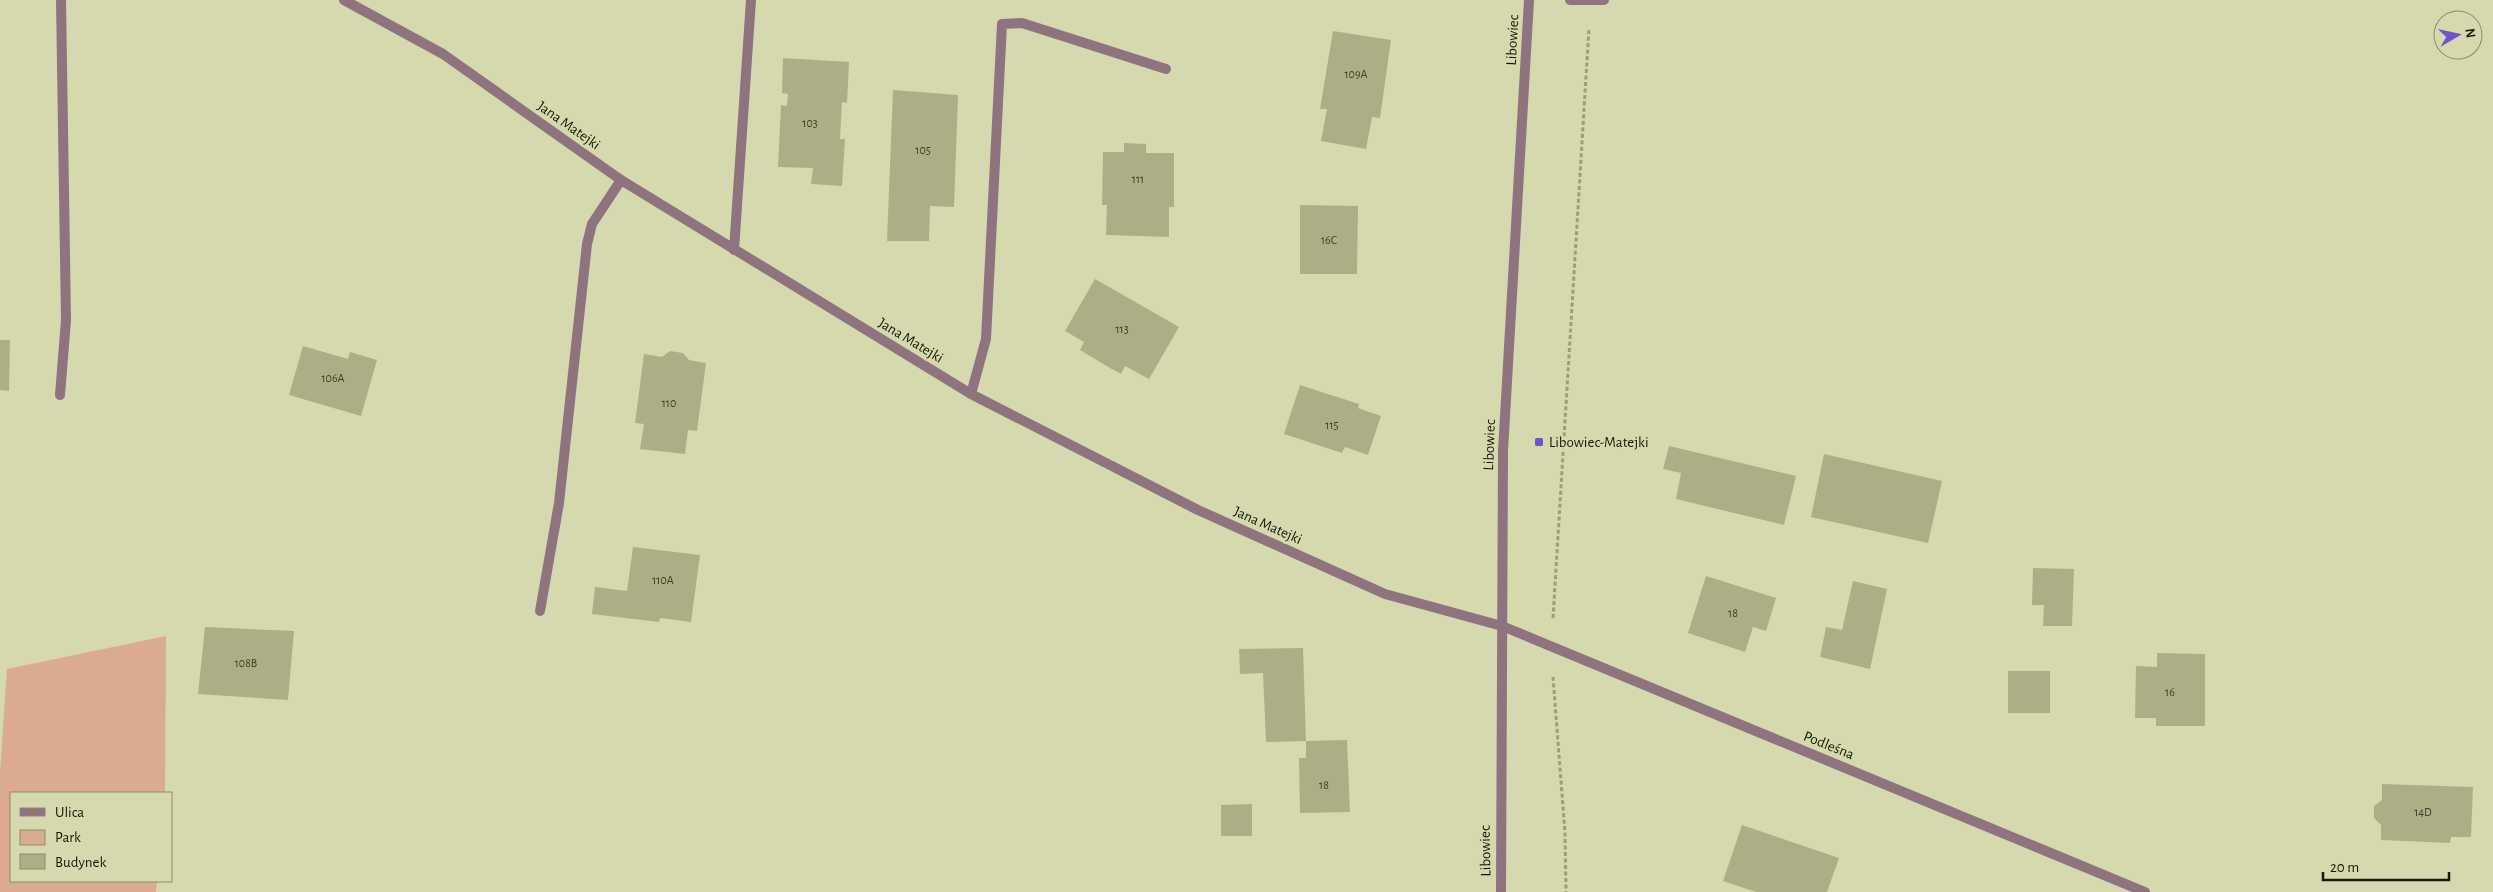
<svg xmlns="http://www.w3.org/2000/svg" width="2493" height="892" viewBox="0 0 2493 892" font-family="'Alegreya Sans',sans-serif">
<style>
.green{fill:#daab91}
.building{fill:#acaf85}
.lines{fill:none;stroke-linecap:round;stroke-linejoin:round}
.path{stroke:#9c9e7b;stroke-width:3;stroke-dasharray:4 2.5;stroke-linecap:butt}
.service{stroke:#8f737f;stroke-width:10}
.minor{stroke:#8f737f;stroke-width:10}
.tertiary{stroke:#8f737f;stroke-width:10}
.poi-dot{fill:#7253cc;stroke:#d6d9ae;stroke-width:2}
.labels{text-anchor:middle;stroke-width:5;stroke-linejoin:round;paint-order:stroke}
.number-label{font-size:12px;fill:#3d3e28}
.street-label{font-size:15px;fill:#181909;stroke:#d6d9ae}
.poi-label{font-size:15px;fill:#181909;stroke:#d6d9ae;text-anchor:start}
</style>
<rect width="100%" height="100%" fill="#d6d9ae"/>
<!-- green -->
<polygon class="green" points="166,636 165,793 11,793 11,881 157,881 156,892 0,892 0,772 7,669"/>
<!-- building -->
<g class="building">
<polygon points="1333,31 1391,40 1380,118 1372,117 1366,149 1321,141 1327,109 1320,109"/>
<polygon points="783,58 849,62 847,103 842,102 840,139 845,139 842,186 811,184 813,168 778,167 781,105 787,106 788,94 782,93"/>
<polygon points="893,90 958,95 954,207 930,206 929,241 887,241"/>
<polygon points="1124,143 1146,144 1146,153 1174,153 1174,207 1169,207 1169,237 1106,235 1107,205 1102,205 1103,152 1124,152"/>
<polygon points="1300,205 1358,206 1357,274 1300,274"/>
<polygon points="1095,279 1179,327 1149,379 1125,366 1121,374 1110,368 1080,350 1084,342 1065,331"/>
<polygon points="0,340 10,340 9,391 0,390"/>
<polygon points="303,346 348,359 350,352 377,360 361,416 289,395"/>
<polygon points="670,351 683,353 689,360 706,363 697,431 688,430 685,454 640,449 644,424 635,423 644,354 662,357"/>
<polygon points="1300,385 1359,404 1358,408 1381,416 1368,455 1345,447 1342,453 1284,434"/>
<polygon points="1669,446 1796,476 1784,525 1676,499 1681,473 1663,469"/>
<polygon points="1824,454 1942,481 1928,543 1811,517"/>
<polygon points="633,547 700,555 691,622 660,618 659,622 592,614 595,587 627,591"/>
<polygon points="2033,568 2074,569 2072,626 2043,626 2044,605 2032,605"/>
<polygon points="1706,576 1776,598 1766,631 1753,627 1745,652 1688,633"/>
<polygon points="1853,581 1887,589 1870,669 1820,657 1826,627 1842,630"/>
<polygon points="205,627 294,631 288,700 198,694"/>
<polygon points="1303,648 1306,741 1266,742 1263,673 1240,674 1239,649"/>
<polygon points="2157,653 2205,654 2205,726 2156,726 2156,718 2135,718 2136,666 2157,667"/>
<rect x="2008" y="671" width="42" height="42"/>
<polygon points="1347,740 1350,812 1300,813 1299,758 1306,758 1306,741"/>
<polygon points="2382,784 2473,787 2471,837 2451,837 2450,843 2381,840 2381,825 2374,818 2374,806 2382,800"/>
<polygon points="1252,804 1252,836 1221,836 1221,805"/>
<polygon points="1742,825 1839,858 1827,892 1756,892 1723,881"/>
</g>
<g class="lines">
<!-- path -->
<g class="path">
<polyline points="1553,618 1589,28"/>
<polyline points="1553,677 1565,833 1566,892"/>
</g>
<!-- service -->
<g class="service">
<polyline points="1570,0 1604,0"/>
<polyline points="734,250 751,0"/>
<polyline points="540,611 559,503 587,244 592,224 621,180"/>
</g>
<!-- minor -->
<g class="minor">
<polyline points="344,0 443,54 621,180 971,394 1198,510 1385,594 1502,626 2145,892"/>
<polyline points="971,394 986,339 1002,24 1022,23 1166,69"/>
<polyline points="60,395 66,320 61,0"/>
</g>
<!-- tertiary -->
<polyline class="tertiary" points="1501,892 1503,451 1529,0"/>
</g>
<!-- markers -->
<rect class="poi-dot" x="1534" y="437" width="10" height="10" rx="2.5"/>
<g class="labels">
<!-- number labels -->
<g class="number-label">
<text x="1356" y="78">109A</text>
<text x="810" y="127">103</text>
<text x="923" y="154">105</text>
<text x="1138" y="183">111</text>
<text x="1329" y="244">16C</text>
<text x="1122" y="333">113</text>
<text x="333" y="382">106A</text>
<text x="669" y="407">110</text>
<text x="1332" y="429">115</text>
<text x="663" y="584">110A</text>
<text x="1733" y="617">18</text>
<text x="246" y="667">108B</text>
<text x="2170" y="696">16</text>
<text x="1324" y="789">18</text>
<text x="2423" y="816">14D</text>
</g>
<!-- street labels -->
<g class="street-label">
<text transform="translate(1512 40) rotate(-87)" y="5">Libowiec</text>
<text transform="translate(569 125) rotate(35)" y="5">Jana Matejki</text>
<text transform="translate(911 340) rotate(31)" y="5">Jana Matejki</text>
<text transform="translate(1489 445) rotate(-88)" y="5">Libowiec</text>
<text transform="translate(1268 525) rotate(24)" y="5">Jana Matejki</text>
<text transform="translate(1829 745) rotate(22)" y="5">Podleśna</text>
<text transform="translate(1485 851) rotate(-91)" y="5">Libowiec</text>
</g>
<!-- poi labels -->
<g class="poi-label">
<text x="1549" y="447">Libowiec-Matejki</text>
</g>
</g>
<!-- legend -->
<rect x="10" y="792" width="162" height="90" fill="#d6d9ae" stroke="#8a8c6c"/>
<rect x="20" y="808" width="25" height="8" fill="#8f737f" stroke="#8a8c6c"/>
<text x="55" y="817" font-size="15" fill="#181909">Ulica</text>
<rect x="20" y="830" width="25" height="15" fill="#daab91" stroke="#8a8c6c"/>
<text x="55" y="842" font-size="15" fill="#181909">Park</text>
<rect x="20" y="854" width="25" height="15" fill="#acaf85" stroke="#8a8c6c"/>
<text x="55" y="867" font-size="15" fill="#181909">Budynek</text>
<!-- north arrow -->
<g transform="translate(2458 35) rotate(81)"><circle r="24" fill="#d6d9ae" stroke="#8a8c6c"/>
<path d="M0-4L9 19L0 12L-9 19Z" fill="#7253cc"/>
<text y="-8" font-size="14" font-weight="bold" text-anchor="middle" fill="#181909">N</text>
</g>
<!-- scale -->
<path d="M2323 872v8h126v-8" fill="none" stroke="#181909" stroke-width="2.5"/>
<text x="2330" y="872" font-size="15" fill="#181909" stroke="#d6d9ae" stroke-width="4" paint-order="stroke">20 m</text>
</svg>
